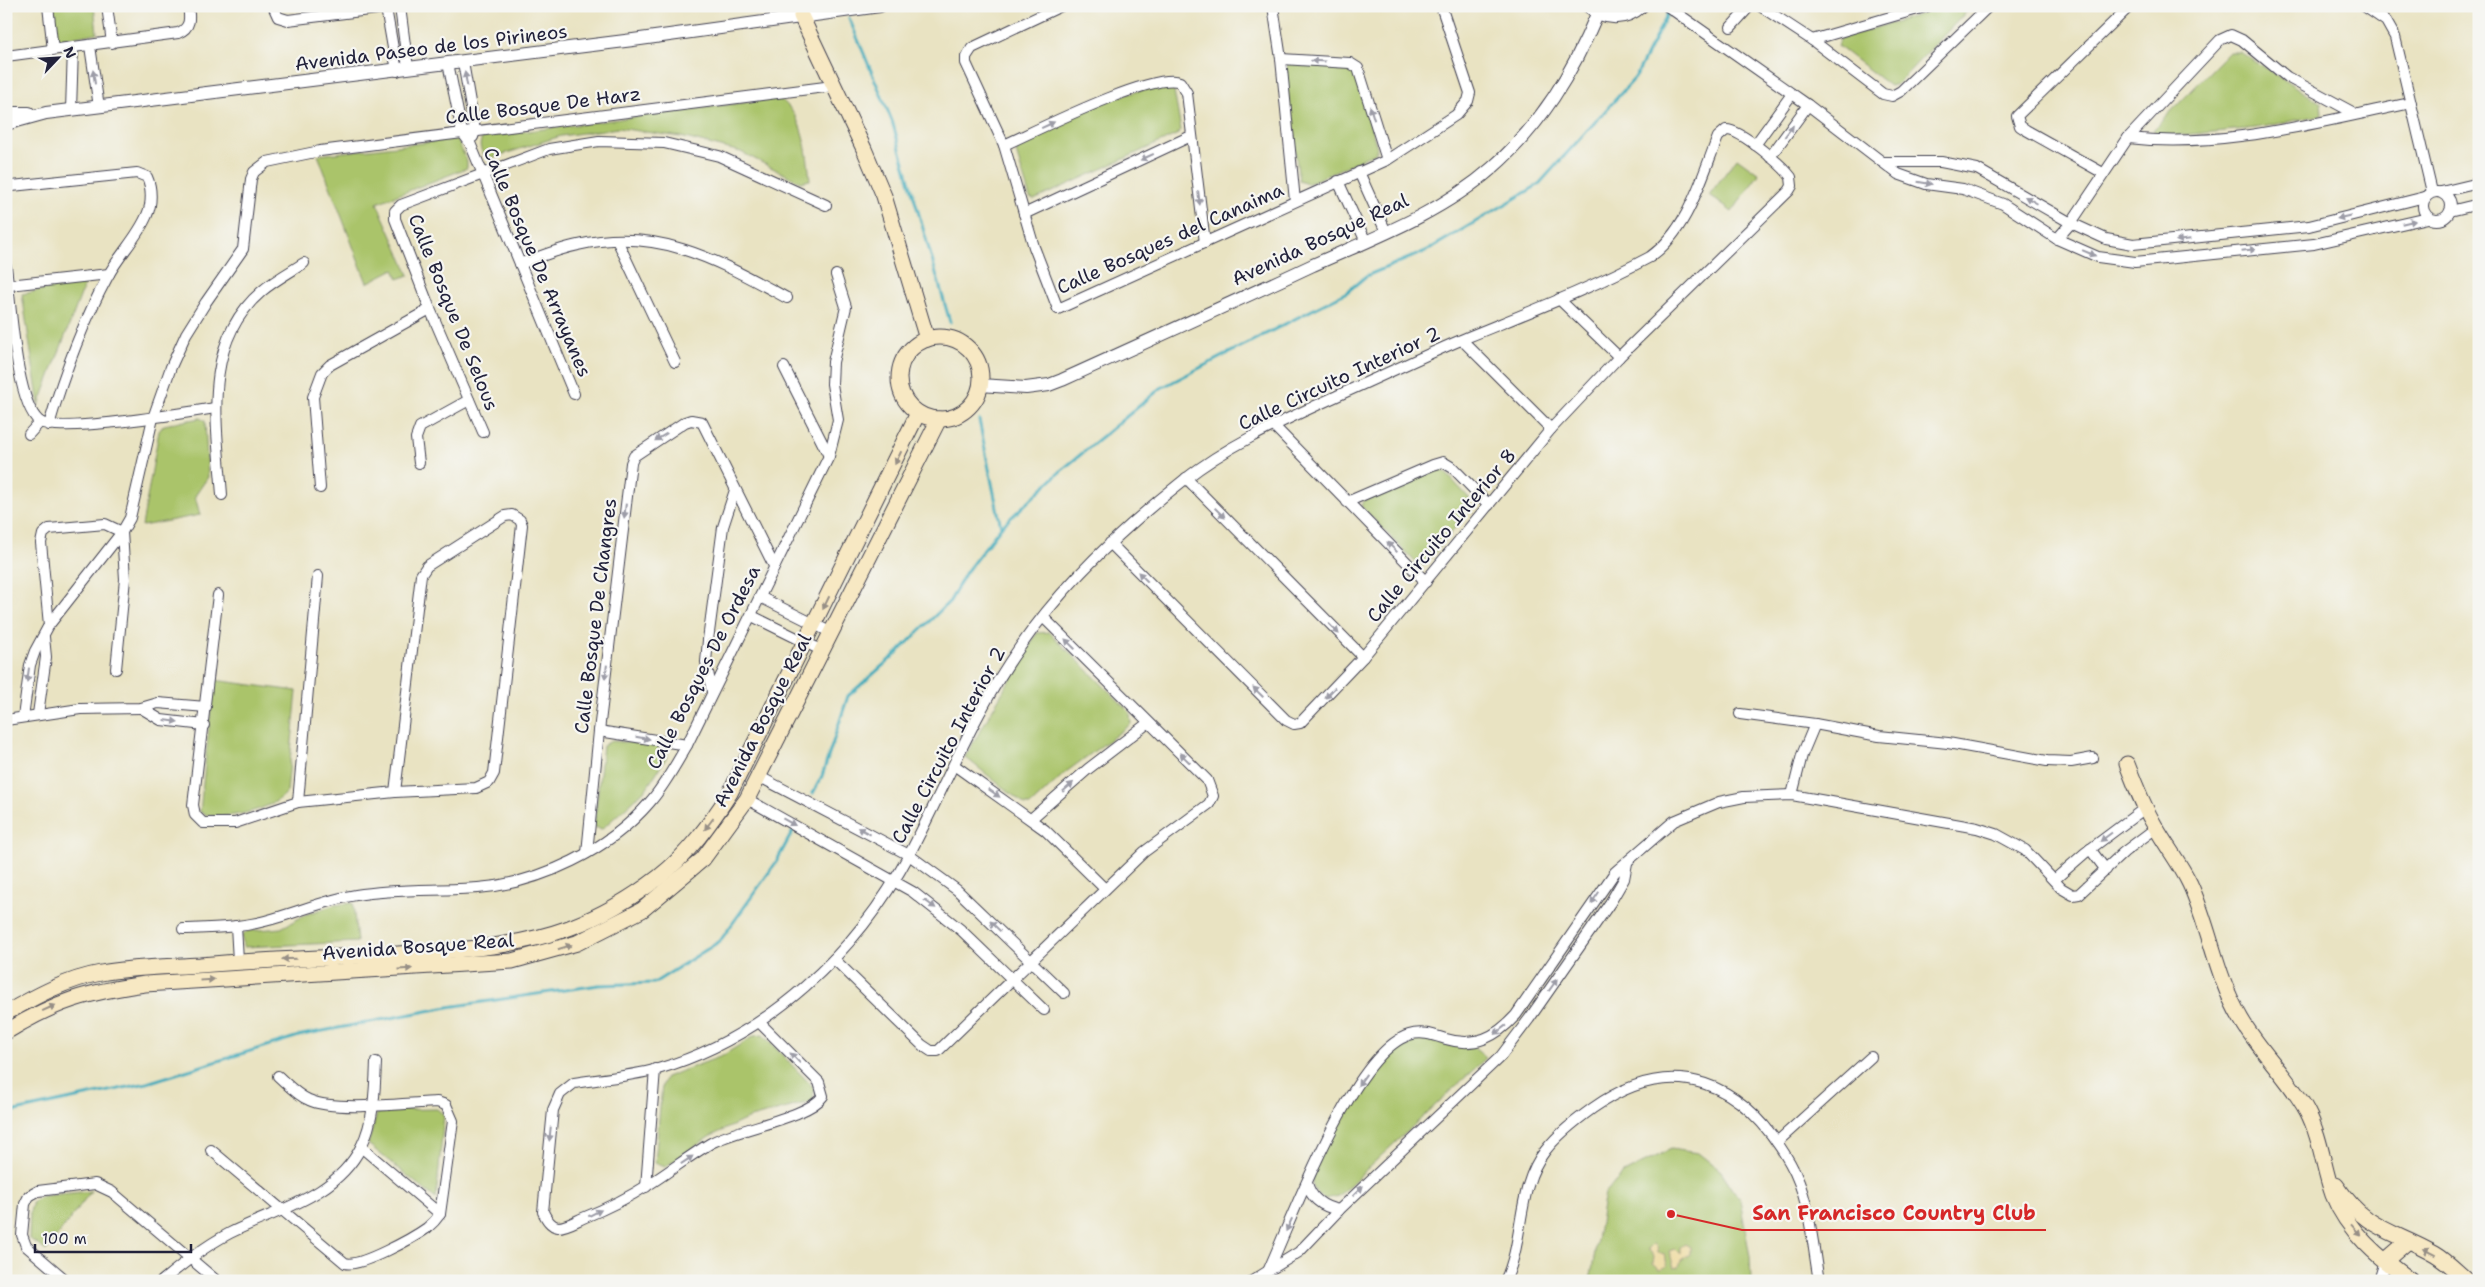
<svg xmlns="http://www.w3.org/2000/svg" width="2485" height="1287" viewBox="0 0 2485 1287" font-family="'Shantell Sans',sans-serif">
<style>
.green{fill:#aac46a;stroke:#667352}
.sand{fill:#eeda9e;stroke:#887e6c}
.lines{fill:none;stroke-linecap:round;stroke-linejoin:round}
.stream{stroke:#3daabb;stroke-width:3}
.minor-casing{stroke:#403f4f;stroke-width:12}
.tertiary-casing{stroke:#403f4f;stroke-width:14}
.secondary-casing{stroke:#403f4f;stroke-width:17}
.minor{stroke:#fff;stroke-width:10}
.tertiary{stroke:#fff;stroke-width:12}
.secondary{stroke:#f7e8c3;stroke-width:15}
.oneway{fill:#9c9ca7}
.oneway2{fill:#978f86}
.labels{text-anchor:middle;stroke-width:4.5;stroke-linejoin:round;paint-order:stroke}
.street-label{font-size:19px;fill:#22223b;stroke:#f6f6f2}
.leader{fill:none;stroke:#d62828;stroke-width:2}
.callout-dot{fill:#d62828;stroke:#f6f6f2;stroke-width:2}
.callout-label{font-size:20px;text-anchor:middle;font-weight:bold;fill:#d62828;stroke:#f6f6f2;stroke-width:4.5;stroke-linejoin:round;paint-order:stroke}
</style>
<rect width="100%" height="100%" fill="#f6f6f2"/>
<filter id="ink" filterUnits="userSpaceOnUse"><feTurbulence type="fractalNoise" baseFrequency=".02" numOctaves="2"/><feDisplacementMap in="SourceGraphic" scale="10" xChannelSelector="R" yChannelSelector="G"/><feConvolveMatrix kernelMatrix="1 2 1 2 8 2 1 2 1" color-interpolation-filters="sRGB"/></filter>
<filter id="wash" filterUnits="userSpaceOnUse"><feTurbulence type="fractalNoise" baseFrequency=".0096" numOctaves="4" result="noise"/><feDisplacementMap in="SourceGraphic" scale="20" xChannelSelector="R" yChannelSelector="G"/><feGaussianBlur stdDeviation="1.12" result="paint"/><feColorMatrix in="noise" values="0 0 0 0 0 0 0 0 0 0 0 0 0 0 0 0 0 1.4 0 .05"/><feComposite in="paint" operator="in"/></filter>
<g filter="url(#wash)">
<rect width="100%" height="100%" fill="#e9e3c2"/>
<!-- green -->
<g class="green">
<polygon points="50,6 94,6 97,33 60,40 54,37"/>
<polygon points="1947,6 1971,7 1897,84 1890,86 1838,46 1840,39"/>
<polygon points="2229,52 2240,52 2321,103 2322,115 2256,128 2160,137 2153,130"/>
<path d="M1290,62c19,2 54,-3 66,15l21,71 -2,5 -68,31 -8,-3 -14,-113z"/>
<polygon points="1170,82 1173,85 1181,130 1178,134 1034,200 1030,198 1016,152 1020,145 1075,115 1114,98"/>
<path d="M779,98c25,17 28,54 31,82l-10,2 -59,-30 -60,-15 -63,-9 -57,8 -73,23c-7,-7 -10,-12 -6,-21l8,-2z"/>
<polygon points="457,139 467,162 467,168 377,203 409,275 398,279 394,269 367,283 318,155"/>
<polygon points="1737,158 1759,174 1732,212 1709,195"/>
<polygon points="86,281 39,405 22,294"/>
<polygon points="200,418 205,421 208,477 195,496 200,515 142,526 159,431 164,425"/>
<polygon points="1436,469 1443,470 1470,499 1471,508 1425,565 1418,565 1361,506 1363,501"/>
<polygon points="1049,632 1130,712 1131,724 1066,772 1031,805 1025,805 965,757 1037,633"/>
<path d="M214,680l83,11 -10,101c-13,18 -68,31 -87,20z"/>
<polygon points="611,741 662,745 668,755 646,789 602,829 594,827 603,746"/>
<polygon points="353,903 357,942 243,947 242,935 248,931 281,928 307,914 334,905"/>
<polygon points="763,1035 814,1088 813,1101 747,1119 709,1137 665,1167 655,1163 662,1085 666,1077 722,1056 754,1036"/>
<path d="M1414,1036l35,9 23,1 14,12 -148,138 -13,3c-9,-5 -14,-12 -13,-22 3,-24 55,-104 73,-122 8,-8 20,-13 29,-19z"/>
<polygon points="437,1109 444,1115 436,1199 368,1144 377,1114 384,1110"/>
<polygon points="1671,1149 1698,1153 1721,1171 1740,1200 1750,1257 1751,1281 1590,1281 1605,1193 1624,1173"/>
<polygon points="91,1191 46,1251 29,1238 30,1212 33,1201 42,1196"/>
</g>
<!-- sand -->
<g class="sand">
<polygon points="1653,1244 1657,1246 1658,1253 1665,1254 1667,1266 1660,1269 1653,1263 1654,1256 1648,1249"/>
<polygon points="1685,1244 1690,1247 1690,1254 1681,1260 1679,1267 1674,1268 1669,1251 1675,1249 1680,1254 1680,1247"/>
</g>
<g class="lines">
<!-- stream -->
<g class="stream">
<polyline points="849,18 892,121 950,322"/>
<polyline points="979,420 1001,527"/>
<polyline points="813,793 822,776 848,696 895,655 950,601 966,572 1001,527 1062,470 1161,388 1347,292 1366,276 1426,251 1538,185 1635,78 1670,9"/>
<polyline points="6,1113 147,1083 302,1035 448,1007 599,985 654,983 720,941 775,864 793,831"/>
</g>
</g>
</g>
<g filter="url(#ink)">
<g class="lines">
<defs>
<g id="minor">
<polyline points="48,6 53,50"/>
<polyline points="107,6 112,43"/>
<polyline points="273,6 278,17 288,20 402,6"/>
<polyline points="1061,6 972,48 966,57 966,63 1004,145 1034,247 1058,309 1387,160 1456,115 1468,101 1470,93 1441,6"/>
<polyline points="1273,6 1281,59 1295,201"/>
<polyline points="1667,6 1808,105 1898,174 1926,184 1963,189 2003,204 2057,239 2098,257 2135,262 2314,244 2428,218"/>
<polyline points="1760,6 1812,40 1883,94 1892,96 1901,91 1989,6"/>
<polyline points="2364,6 2386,21 2395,37 2432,192"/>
<polyline points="400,7 408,68"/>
<polyline points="386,8 397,71"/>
<polyline points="1731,27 1750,6"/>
<polyline points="1812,40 1928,6"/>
<polyline points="90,46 99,107"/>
<path d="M6,56l172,-23c13,-5 12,-15 10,-27"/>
<polyline points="1281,59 1350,63 1358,68 1387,160"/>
<polyline points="463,62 475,131 473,137"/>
<polyline points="448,63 462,132 470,143 574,394"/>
<polyline points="71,110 73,48"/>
<path d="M2128,138c97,11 188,-16 283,-35"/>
<path d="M1004,145c29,-13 150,-74 176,-63l7,11 18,150"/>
<polyline points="1755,145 1792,94"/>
<polyline points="1770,157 1808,105"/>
<polyline points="1882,162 1941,162 1977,169 2071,223 2106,239 2133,244 2309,226 2425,197"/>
<polyline points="1359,172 1386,232"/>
<polyline points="2103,173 2026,130 2020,126 2017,116 2130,6"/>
<polyline points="1338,181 1366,242"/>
<path d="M6,188l6,-2 125,-13 10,4c5,11 5,27 0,38 -9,22 -28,40 -39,61 -26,48 -44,97 -59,149"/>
<circle cx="2437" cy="206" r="14"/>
<polyline points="2441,192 2479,183"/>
<polyline points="2450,211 2479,204"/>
<polyline points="1024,214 1191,136"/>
<polyline points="2057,239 2071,223 2128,138 2220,40 2231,35 2242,40 2287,77 2356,114"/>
<polyline points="617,240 675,362"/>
<path d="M520,264c19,-7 38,-15 58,-19 81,-19 140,16 209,53"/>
<path d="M6,267c5,33 9,134 33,154 16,14 150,-9 176,-13"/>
<polyline points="9,285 109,274"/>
<polyline points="1559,299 1619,357"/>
<polyline points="1462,340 1551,429"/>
<polyline points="784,367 829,456"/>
<polyline points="1273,425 1426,582"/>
<polyline points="483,432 430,309 395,219 395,211 401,205 549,149 599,141 664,143 719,156 826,205"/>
<polyline points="29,434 40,422"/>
<polyline points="419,463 416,438 420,427 469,400"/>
<polyline points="1186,478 1363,657"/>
<polyline points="320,488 313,397 322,373 330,365 430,309"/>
<path d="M222,495c-5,-70 -21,-152 40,-204 13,-11 28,-19 42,-28"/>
<polyline points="1347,502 1433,465 1443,462 1453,468 1489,505"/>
<polyline points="218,595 193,805 195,815 203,823 235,823 298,802 395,792 476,788 489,782 494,773 522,525 520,520 512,515 505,516 427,566 421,575 395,792"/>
<polyline points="760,597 830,632"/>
<polyline points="752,616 821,650"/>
<polyline points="49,625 41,543 43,534 49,529 105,524 122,532 125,579 116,669"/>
<polyline points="712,692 706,662 708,640 723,527 735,490"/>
<polyline points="141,708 161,720 204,725"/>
<polyline points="38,714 46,657 44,637"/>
<polyline points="1740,714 1815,724 1879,736 1948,743 2047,761 2071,762 2093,758"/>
<polyline points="23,717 30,665 35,651 49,625 122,532 130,518 153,418 171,367 186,334 206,302 243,249 251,179 254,172 267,162 320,151 833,86"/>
<polyline points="6,720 80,709 141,708 158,703 206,707"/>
<polyline points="599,731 687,745"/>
<polyline points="954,765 1045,830 1105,889"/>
<polyline points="758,776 909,855 957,890 1064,993"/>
<polyline points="1792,795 1802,755 1815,724"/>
<polyline points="747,799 913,892 961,930 1044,1010"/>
<polyline points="298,802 318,576"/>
<polyline points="1031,819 1088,769 1148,723"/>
<polyline points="2090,849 2106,870"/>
<polyline points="587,853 599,731 631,463 634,456 685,422 691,420 702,422 774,566"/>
<polyline points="2054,880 2085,853 2145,808"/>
<polyline points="236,926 238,961"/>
<path d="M183,929c27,-1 56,-1 82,-8 31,-8 60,-21 91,-26 40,-7 82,-4 122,-7 63,-5 131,-38 172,-86 15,-17 26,-38 37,-57l142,-289 9,-36 -6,-36 1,-22 13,-55 -10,-32"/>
<polyline points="834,959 922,1045 931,1051 938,1051 1144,852 1209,804 1213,796 1207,780 1043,617"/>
<path d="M759,1022l60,60 4,14c-15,22 -85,32 -112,47 -22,13 -42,29 -63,42 -20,13 -43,24 -65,33 -7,3 -17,9 -25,9 -8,-1 -12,-9 -15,-15l10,-102 7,-16 14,-11c27,-4 57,-7 84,-14 109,-32 199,-116 252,-216 36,-68 65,-143 110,-206 44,-64 103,-119 164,-167 47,-37 101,-60 155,-85 43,-19 86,-40 129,-58 61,-25 124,-49 182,-80 38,-27 51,-78 68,-120l8,-7c14,-1 56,35 65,47l1,9 -3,5 -170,166 -68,72 -188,228 -63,66 -6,1 -8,-4 -176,-177"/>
<polyline points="1777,1142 1871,1057"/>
<polyline points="361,1147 440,1214"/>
<path d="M211,1150l134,113c14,5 68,-25 82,-35 5,-4 9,-8 13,-14l13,-93 -7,-16 -9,-3c-30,1 -103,10 -128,-2 -12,-5 -22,-16 -31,-24"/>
<path d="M1307,1183c4,16 16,24 32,27"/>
<polyline points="646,1187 655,1069"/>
<path d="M1269,1269c24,-53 84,-216 140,-234 13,-4 24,0 37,4 29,9 50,-2 70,-24l99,-143 59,-51 45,-19 25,-5 48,-2 185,33 19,6 29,16 36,38 12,7 6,-1 45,-42 32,-24"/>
<polyline points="67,1281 26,1246 22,1235 25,1204 29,1196 38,1191 95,1184 112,1192 217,1281"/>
<path d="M162,1281c22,-18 43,-35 68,-48 46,-23 106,-36 131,-86 13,-26 14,-56 15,-85"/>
<polyline points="1252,1281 1299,1252 1339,1210 1501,1056 1529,1019 1610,903 1624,879 1627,863"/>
<path d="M1505,1281c20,-41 11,-93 40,-130 13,-17 30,-30 48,-43 81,-57 151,-26 197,55 20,35 22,79 29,118"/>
<polyline points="2379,1281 2385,1261"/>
</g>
<g id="tertiary">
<path d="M1588,6c17,15 37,15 54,0"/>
<polyline points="6,113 29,113"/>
<polyline points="6,124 46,113 633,40 880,6"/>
<path d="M980,385l46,3 23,-3 13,-5c84,-38 168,-76 251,-115 61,-27 128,-52 179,-97 49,-43 80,-94 105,-154"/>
</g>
<g id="secondary">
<polyline points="801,16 864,149 884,196 927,339"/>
<circle cx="940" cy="378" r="41"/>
<path d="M2127,764c8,21 16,42 28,62 11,20 25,37 35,58 20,44 26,93 51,135 19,33 48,59 66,92 14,27 16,56 26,84 14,36 47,64 78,86"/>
<path d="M6,1013c30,-17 61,-34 95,-40 32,-6 66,-6 99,-8 71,-6 142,-7 213,-12 52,-3 107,-7 156,-25 32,-12 63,-30 90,-51 29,-23 51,-53 71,-84l188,-380"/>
<path d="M6,1032c50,-31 82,-40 139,-48l367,-23 65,-18 65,-33 61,-51 44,-60 192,-380"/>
<path d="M2336,1185c32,47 55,44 99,69 12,7 22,18 33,27"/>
<polyline points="2385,1261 2407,1242"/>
</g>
</defs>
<!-- minor casing -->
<use href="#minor" class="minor-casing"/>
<!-- tertiary casing -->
<use href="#tertiary" class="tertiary-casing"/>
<!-- secondary casing -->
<use href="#secondary" class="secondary-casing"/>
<!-- minor -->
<use href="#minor" class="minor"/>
<!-- tertiary -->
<use href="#tertiary" class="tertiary"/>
<!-- secondary -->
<use href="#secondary" class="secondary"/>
</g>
<!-- one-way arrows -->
<defs><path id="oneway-solid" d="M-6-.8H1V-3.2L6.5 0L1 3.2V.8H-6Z" transform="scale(1.25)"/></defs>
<g class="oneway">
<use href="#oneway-solid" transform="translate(1318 61) rotate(-176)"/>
<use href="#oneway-solid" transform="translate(94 77) rotate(-98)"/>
<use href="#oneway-solid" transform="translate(466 79) rotate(-100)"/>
<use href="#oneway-solid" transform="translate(1372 113) rotate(-107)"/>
<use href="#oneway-solid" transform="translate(1048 125) rotate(-25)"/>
<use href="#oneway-solid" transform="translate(1789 131) rotate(-53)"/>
<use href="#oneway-solid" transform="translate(1147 157) rotate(155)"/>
<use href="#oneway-solid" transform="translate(1925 183) rotate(10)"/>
<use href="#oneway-solid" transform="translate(1199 198) rotate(83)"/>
<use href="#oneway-solid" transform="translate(2031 200) rotate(-150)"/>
<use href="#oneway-solid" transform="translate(2344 217) rotate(166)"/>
<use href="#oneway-solid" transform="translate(2409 222) rotate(-13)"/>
<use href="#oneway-solid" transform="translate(2183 240) rotate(174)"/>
<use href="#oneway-solid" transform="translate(2249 250) rotate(-6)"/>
<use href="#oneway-solid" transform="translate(2089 253) rotate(23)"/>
<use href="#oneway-solid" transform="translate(661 437) rotate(148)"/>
<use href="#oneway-solid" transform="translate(625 511) rotate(97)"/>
<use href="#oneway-solid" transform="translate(1220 513) rotate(45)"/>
<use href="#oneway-solid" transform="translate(1392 547) rotate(-135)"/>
<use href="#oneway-solid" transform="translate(1143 577) rotate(-135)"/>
<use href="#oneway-solid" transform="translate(1334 629) rotate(45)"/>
<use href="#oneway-solid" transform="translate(1070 644) rotate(-135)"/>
<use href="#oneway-solid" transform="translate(606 672) rotate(97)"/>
<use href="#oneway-solid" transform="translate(28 675) rotate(98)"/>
<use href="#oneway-solid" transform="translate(1258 692) rotate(-135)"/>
<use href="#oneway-solid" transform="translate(1330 693) rotate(133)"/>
<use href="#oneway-solid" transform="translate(171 721) rotate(7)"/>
<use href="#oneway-solid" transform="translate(643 738) rotate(9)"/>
<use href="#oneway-solid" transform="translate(1185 758) rotate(-136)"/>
<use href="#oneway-solid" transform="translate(1068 787) rotate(-41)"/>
<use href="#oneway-solid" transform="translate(994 793) rotate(35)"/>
<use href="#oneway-solid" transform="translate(789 822) rotate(29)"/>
<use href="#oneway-solid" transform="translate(864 831) rotate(-152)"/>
<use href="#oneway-solid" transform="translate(2106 837) rotate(143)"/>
<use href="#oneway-solid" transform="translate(1595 898) rotate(124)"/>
<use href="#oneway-solid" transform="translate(930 904) rotate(36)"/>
<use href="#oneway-solid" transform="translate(995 926) rotate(-136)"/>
<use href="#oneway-solid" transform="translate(1553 985) rotate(-55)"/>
<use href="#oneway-solid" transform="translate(1500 1030) rotate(142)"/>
<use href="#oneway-solid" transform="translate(795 1058) rotate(-134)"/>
<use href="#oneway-solid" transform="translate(1362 1080) rotate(125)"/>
<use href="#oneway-solid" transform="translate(550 1134) rotate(96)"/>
<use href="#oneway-solid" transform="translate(687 1160) rotate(-34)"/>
<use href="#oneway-solid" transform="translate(1358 1191) rotate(-44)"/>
<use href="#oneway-solid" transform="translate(595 1213) rotate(-26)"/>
<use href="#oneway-solid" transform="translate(1289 1225) rotate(115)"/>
</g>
<g class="oneway2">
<use href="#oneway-solid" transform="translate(898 458) rotate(116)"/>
<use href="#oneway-solid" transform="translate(826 603) rotate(116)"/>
<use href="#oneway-solid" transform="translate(709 824) rotate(127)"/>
<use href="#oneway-solid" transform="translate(565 947) rotate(-18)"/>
<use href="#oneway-solid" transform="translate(289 959) rotate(178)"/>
<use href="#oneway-solid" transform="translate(405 969) rotate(-3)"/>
<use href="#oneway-solid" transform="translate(207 980) rotate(-4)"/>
<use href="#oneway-solid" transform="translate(49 1008) rotate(-24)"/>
<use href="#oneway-solid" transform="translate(2356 1230) rotate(48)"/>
<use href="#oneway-solid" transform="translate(2429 1252) rotate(-153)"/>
</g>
</g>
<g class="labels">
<!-- street labels -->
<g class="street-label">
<text transform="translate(431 47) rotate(-7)" y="7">Avenida Paseo de los Pirineos</text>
<text transform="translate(543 105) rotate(-7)" y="7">Calle Bosque De Harz</text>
<text transform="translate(1170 238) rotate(-24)" y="7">Calle Bosques del Canaima</text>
<text transform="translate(1320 239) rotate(-25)" y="7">Avenida Bosque Real</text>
<text transform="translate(538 262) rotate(67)" y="7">Calle Bosque De Arrayanes</text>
<text transform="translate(454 312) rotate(68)" y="7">Calle Bosque De Selous</text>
<text transform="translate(1339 378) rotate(-25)" y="7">Calle Circuito Interior 2</text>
<text transform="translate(1441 535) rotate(-50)" y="7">Calle Circuito Interior 8</text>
<text transform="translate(595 616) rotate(-83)" y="7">Calle Bosque De Changres</text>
<text transform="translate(703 667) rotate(-63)" y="7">Calle Bosques De Ordesa</text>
<text transform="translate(762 720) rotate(-63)" y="7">Avenida Bosque Real</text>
<text transform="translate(948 745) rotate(-62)" y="7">Calle Circuito Interior 2</text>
<text transform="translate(418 946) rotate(-4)" y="7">Avenida Bosque Real</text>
</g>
</g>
<!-- callouts -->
<path class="leader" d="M1671 1214L1742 1230H2046"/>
<circle class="callout-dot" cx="1671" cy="1214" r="5"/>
<g class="callout-label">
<text x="1894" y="1220">San Francisco Country Club</text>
</g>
<!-- margin -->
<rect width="2485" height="1287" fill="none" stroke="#f6f6f2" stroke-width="25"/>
<!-- north arrow -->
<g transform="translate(58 58) rotate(65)" stroke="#f6f6f2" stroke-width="4" paint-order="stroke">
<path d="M0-4L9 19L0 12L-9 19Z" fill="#22223b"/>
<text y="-8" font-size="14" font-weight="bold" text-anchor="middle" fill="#22223b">N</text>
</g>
<!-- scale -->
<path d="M35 1244v8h156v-8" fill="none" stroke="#22223b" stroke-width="2.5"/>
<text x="42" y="1244" font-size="15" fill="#22223b" stroke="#f6f6f2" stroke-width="4" paint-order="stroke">100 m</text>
</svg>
